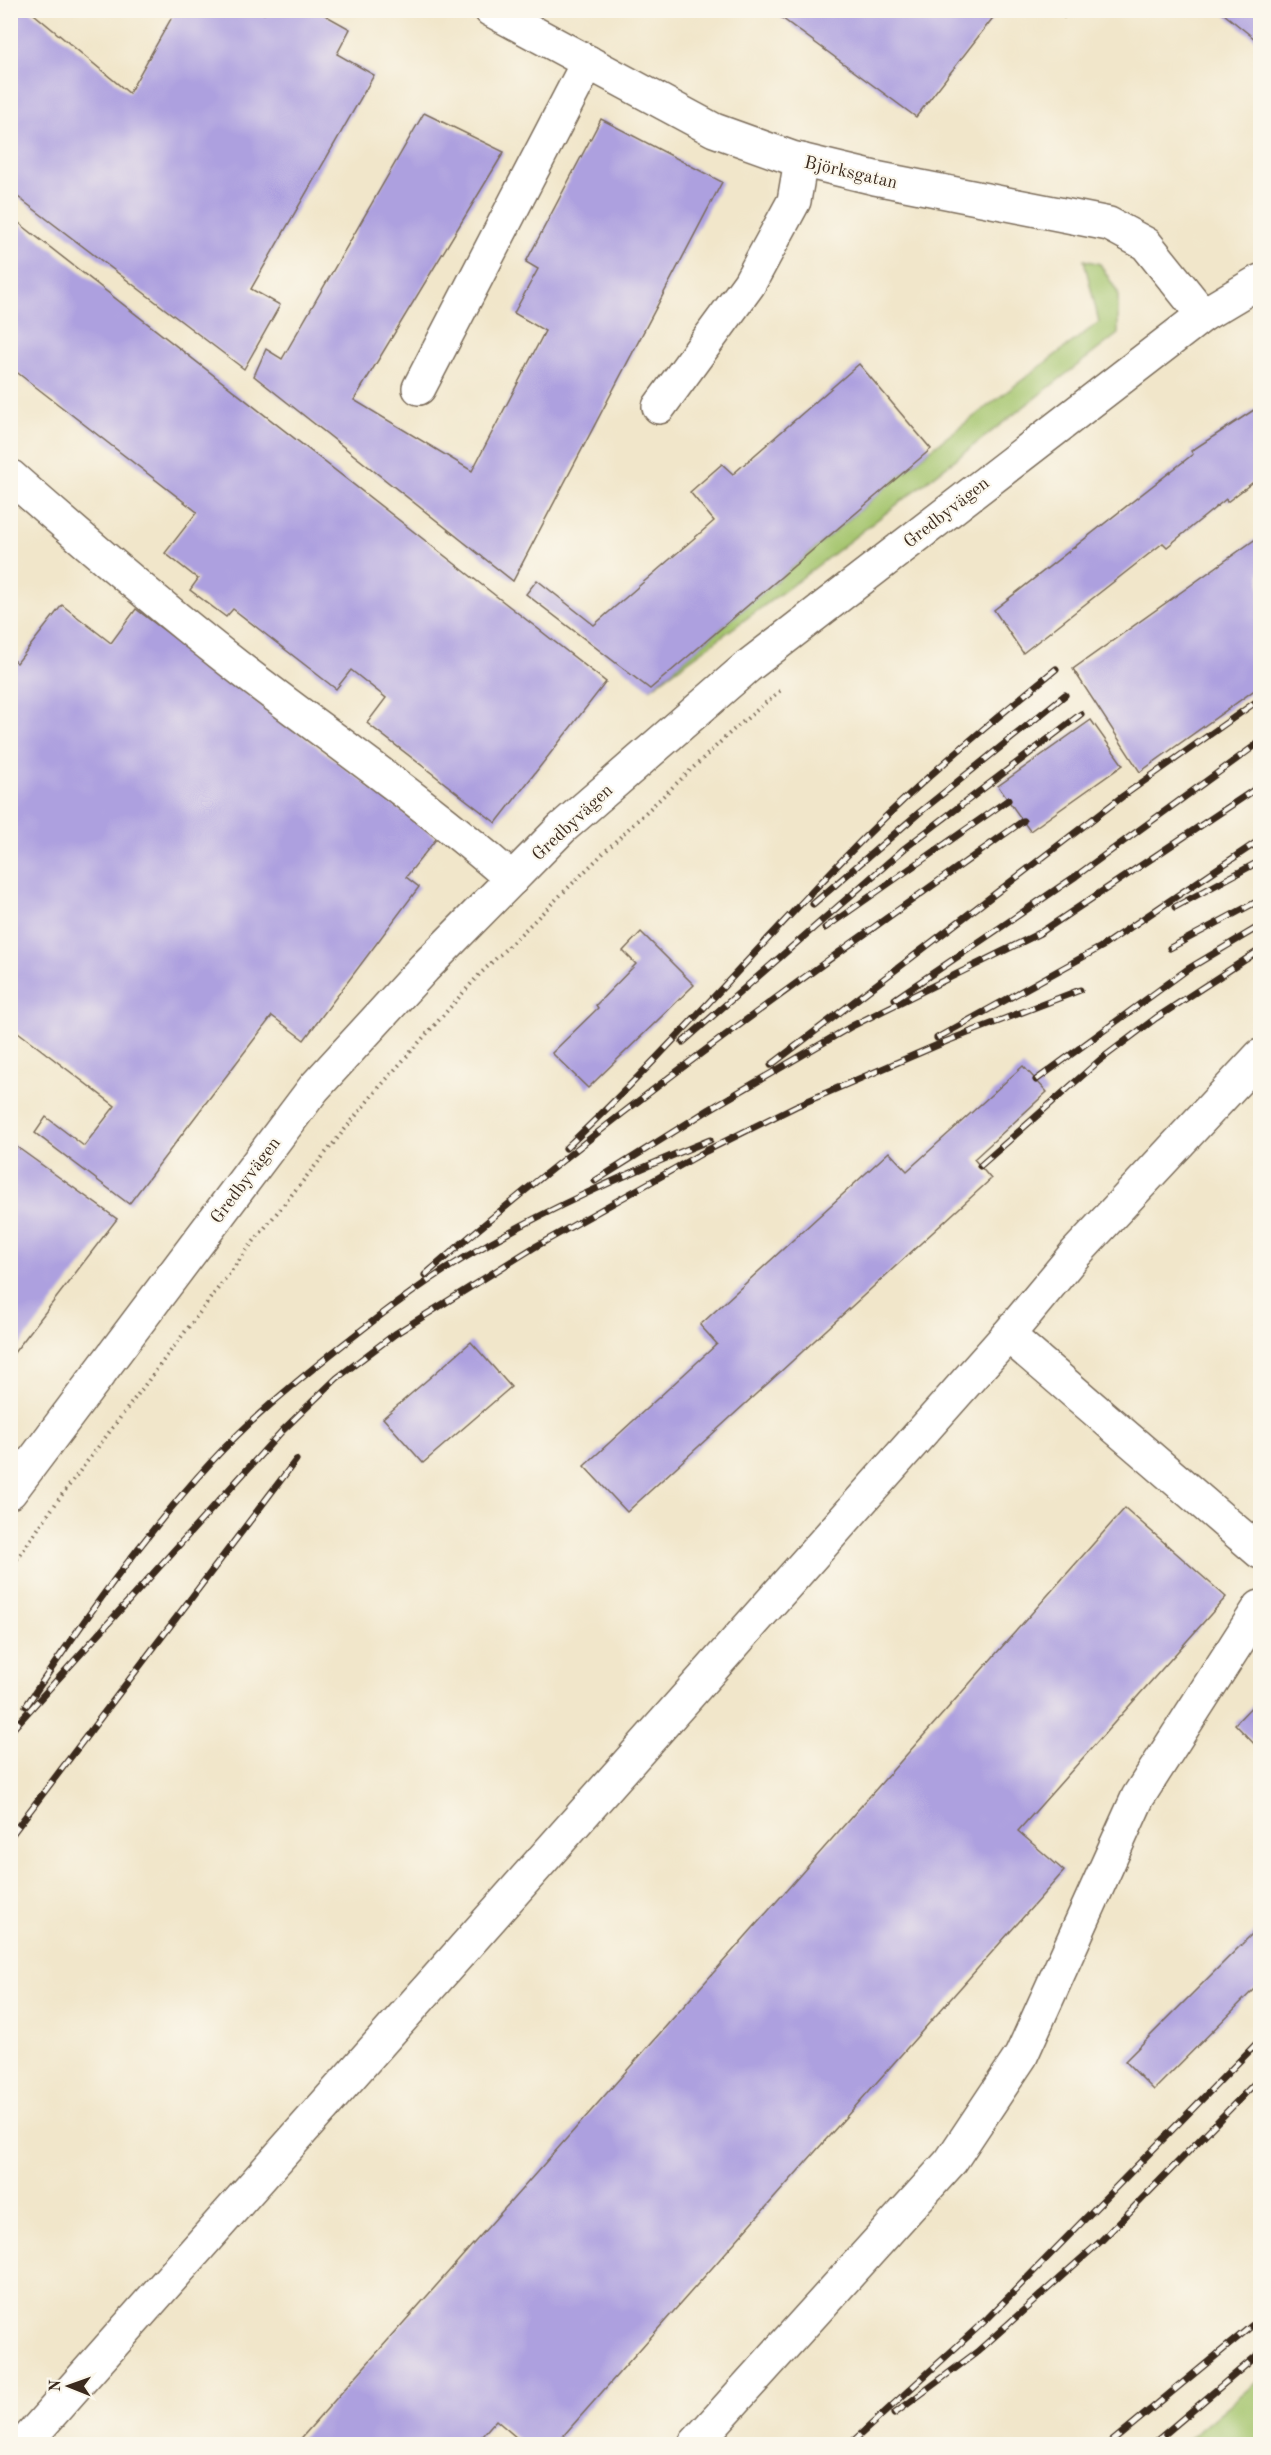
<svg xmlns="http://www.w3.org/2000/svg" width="1271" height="2455" viewBox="0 0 1271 2455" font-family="'Old Standard TT',serif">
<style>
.green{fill:#a4c56d;stroke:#707846;stroke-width:1.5}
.building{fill:#ada0df}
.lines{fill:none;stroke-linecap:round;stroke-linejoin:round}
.minor-casing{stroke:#7b6c5a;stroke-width:36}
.path{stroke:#7b6c5a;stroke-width:4;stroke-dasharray:1.5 4.5;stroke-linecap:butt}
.minor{stroke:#fff;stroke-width:33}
.rail-casing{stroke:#3b2a1e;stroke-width:7}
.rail{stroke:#fbf7ec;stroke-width:4.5;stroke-dasharray:14;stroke-linecap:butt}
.labels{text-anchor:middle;stroke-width:4.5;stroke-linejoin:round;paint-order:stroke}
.street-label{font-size:18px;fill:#3b2a1e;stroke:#fbf7ec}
</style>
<rect width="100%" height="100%" fill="#fbf7ec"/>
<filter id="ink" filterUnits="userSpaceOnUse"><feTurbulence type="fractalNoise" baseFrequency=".0167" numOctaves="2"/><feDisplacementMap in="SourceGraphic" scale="12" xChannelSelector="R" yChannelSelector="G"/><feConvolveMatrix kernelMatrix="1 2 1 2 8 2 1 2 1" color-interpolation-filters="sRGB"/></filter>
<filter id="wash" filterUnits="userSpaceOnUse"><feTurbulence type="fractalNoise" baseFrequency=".008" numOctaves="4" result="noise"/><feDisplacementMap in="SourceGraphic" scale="24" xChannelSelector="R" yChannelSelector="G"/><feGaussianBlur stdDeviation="1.35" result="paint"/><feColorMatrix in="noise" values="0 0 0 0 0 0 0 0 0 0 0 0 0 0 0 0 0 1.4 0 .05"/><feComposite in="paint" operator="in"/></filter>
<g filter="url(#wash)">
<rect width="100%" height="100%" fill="#f1e6ca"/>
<!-- green -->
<g class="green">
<polygon points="1084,260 1100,264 1118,293 1118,334 799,580 650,689 931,449 1099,322"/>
<polygon points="1260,2379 1260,2444 1182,2444 1189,2439"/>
</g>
<g id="blocks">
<!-- building -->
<g class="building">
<polygon points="10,10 29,10 129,93 176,10 258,10 264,14 267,10 316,10 350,29 337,54 374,75 251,289 280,305 244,369 10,191"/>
<polygon points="771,10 999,10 916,117"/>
<polygon points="1054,10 1071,10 1064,18"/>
<polygon points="1219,10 1260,10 1260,43"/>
<polygon points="424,113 504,152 354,400 472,471 545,331 514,313 538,269 526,262 601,119 722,182 513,581 254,376 266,349 282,359"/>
<polygon points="10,216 606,682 496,823 367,723 386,698 351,670 336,689 233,609 226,617 190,590 198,579 165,553 197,512 10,367"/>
<polygon points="859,364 931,449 650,689 526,594 537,580 594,625 714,521 690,492 722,464 733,474"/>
<polygon points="1260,406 1260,477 1227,502 1226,499 1167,547 1163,543 1023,653 994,610 1193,454 1191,451"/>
<polygon points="1260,536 1260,686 1140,772 1073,669"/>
<polygon points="62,605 111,643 136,609 437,838 406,877 419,887 304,1040 272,1016 129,1204 35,1133 46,1117 84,1146 115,1106 10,1026 10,658 17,663"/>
<polygon points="1091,720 1123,765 1030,831 998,786"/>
<polygon points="641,932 694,985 588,1088 552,1053 598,1008 596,1005 636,964 623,951"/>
<polygon points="1023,1066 1047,1092 974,1159 991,1179 627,1512 584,1466 717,1344 700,1325 889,1152 907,1171"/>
<polygon points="10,1142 117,1219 10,1358"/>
<polygon points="471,1342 511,1387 423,1463 383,1418"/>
<polygon points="1125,1508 1226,1597 1018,1831 1064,1871 556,2444 524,2444 496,2420 475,2444 296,2444"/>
<polygon points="1260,1698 1260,1750 1235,1724"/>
<polygon points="1260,1926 1260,1994 1255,1988 1154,2090 1125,2061"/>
</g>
</g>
</g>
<g filter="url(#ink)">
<use href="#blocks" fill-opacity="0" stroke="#7b6c5a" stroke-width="1.5"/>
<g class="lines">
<defs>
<g id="minor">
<polyline points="491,10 714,130 792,158 875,178 1109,224 1146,244 1203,315"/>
<polyline points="419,388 588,62"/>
<polyline points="659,407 749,284 794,201 801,160"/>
<path d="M10,476c76,67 153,133 233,195 90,69 184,133 269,208"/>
<polyline points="1008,1335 1260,1552"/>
<polyline points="10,1492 314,1088 424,968 562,828 747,667 1203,315 1260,281"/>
<polyline points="24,2444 1008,1335 1076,1253 1260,1056"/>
<polyline points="695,2444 951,2161 1021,2056 1138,1797 1260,1607"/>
</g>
</defs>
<!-- minor casing -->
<use href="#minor" class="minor-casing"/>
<!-- path -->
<polyline class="path" points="10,1569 61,1496 250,1246 376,1091 478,976 625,832 731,732 782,689"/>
<!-- minor -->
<use href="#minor" class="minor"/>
<defs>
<g id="rail">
<polyline points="813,904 920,812 1065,695"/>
<polyline points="1175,907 1260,861"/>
<polyline points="825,928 1008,800"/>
<polyline points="1170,948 1260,900"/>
<polyline points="895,999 1076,876 1260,742"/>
<polyline points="937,1038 1101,947 1260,840"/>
<polyline points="683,1042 905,848 1081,714"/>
<polyline points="771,1065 1123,796 1260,699"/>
<polyline points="1036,1080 1188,969 1260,926"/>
<path d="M566,1148c105,-99 198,-209 299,-311 60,-60 126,-115 191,-168"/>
<polyline points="980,1166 1100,1060 1156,1018 1260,950"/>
<polyline points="595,1181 710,1109 852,1026 1040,933 1260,786"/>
<path d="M425,1275c189,-165 394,-309 598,-454"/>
<path d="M26,1706c57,-85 117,-170 187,-246 36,-39 77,-73 118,-106 43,-34 86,-68 133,-96 78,-47 162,-84 246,-118"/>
<polyline points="10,1732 282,1431 337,1378 395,1334 533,1248 706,1151 796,1106 947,1041 1080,990"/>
<polyline points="10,1837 296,1460"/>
<polyline points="894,2414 977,2352 1101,2241 1260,2078"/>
<polyline points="850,2444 988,2318 1260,2040"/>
<polyline points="1109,2444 1260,2319"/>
<polyline points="1153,2444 1260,2353"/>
</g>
</defs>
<!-- rail casing -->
<use href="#rail" class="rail-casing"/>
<!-- rail -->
<use href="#rail" class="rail"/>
</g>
</g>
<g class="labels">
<!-- street labels -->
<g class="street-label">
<text transform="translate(851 172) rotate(13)" y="6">Björksgatan</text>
<text transform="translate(946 512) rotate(-38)" y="6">Gredbyvägen</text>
<text transform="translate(572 822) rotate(-43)" y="6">Gredbyvägen</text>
<text transform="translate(245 1180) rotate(-53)" y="6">Gredbyvägen</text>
</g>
</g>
<!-- margin -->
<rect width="1271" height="2455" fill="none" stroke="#fbf7ec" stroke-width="36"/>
<!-- north arrow -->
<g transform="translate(69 2386) rotate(271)" stroke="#fbf7ec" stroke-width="4.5" paint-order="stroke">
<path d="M0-4.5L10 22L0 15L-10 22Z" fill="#3b2a1e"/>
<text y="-9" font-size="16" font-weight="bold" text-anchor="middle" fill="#3b2a1e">N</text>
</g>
</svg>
